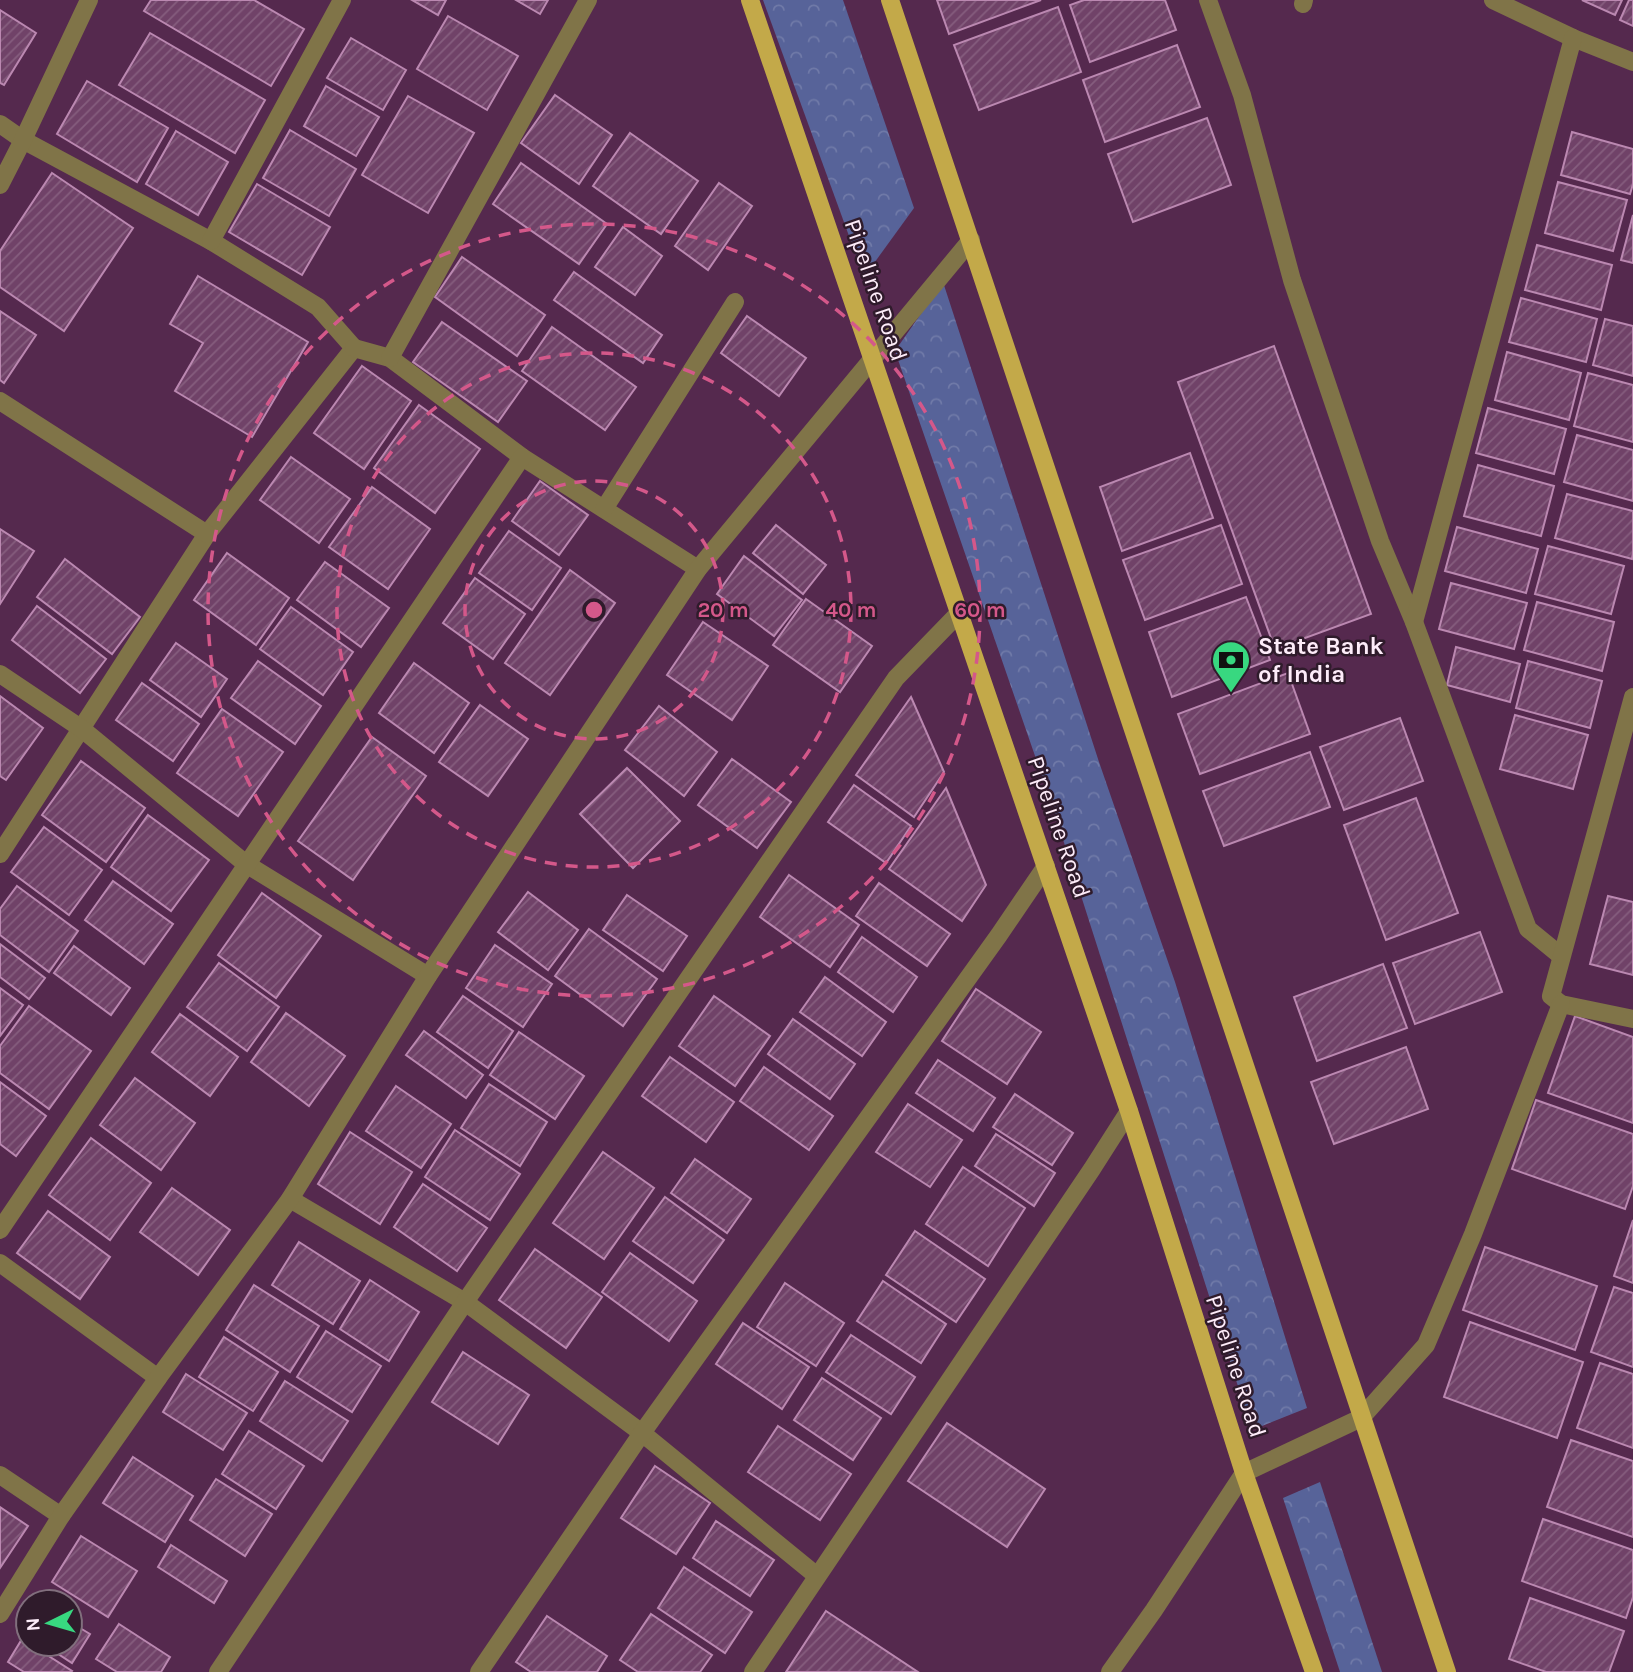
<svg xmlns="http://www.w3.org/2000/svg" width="1633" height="1672" viewBox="0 0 1633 1672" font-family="Karla,sans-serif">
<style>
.park{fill:url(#park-crowns)}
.building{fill:url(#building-hatch);stroke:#bb88b1;stroke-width:2}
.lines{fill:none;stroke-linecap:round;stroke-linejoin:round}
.minor{stroke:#807448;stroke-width:18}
.major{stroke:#c3a949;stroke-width:18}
.ring{fill:none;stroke:#d4588a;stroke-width:3.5;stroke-dasharray:12 9}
.labels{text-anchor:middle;stroke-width:5;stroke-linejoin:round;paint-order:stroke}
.street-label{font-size:24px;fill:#fdecf9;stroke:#2f1b2b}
.poi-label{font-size:24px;font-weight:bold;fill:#fdecf9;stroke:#2f1b2b;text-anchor:start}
.centre{fill:#d4588a;stroke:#2f1b2b;stroke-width:3.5}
.ring-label{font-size:21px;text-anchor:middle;font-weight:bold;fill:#d4588a;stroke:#2f1b2b;stroke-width:5;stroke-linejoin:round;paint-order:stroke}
</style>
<defs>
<pattern id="park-crowns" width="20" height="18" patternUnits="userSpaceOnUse" patternTransform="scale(1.75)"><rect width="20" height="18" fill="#576399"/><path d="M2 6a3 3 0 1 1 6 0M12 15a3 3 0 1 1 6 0" fill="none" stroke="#707aa8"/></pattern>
<pattern id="building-hatch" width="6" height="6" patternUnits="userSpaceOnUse" patternTransform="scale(1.75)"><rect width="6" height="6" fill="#704268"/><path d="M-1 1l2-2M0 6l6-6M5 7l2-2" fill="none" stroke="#855d7e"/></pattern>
</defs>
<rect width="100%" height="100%" fill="#55294e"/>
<!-- park -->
<g class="park">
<polygon points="763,0 843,0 914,208 864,277"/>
<polygon points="943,282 1099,762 1175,982 1307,1408 1252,1430 1052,805 895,351"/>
<polygon points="1320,1482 1382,1672 1340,1672 1283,1498"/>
</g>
<!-- building -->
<g class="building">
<polygon points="151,0 254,0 304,29 271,86 144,11"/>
<polygon points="412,0 446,0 438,15"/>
<polygon points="516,0 548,0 540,14"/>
<polygon points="937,0 1041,0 949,34"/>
<polygon points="1084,0 1165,0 1176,30 1090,62 1070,5"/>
<polygon points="1582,0 1622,0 1615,15"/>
<polygon points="1629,0 1633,0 1633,26 1620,20"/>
<polygon points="1058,7 1081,72 979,110 954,45"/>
<polygon points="0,10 36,33 4,85 0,83"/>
<polygon points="448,16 518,56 487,110 417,69"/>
<polygon points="150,33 265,100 235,153 119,85"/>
<polygon points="351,38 406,70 383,110 327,78"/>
<polygon points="1177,45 1200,107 1105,142 1083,80"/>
<polygon points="87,81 168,128 137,182 57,134"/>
<polygon points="326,86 379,117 356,156 304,126"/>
<polygon points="555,95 612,135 579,184 521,143"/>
<polygon points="408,96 474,133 428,213 362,175"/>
<polygon points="1207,118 1231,185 1133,222 1108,154"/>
<polygon points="290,130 356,169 329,216 263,178"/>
<polygon points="176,131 228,162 198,215 146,184"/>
<polygon points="1572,132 1633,149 1633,184 1630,194 1561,175"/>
<polygon points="630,133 698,181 661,234 593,186"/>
<polygon points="521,163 607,224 579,264 493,204"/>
<polygon points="52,173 133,228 64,331 0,287 0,251"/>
<polygon points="1558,182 1627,200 1613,251 1545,233"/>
<polygon points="719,183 752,206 708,270 675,246"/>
<polygon points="257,184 330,227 302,275 229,232"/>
<polygon points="1633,215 1633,263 1621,260"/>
<polygon points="623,227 662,256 635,295 595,267"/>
<polygon points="1537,245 1612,265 1601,310 1525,290"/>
<polygon points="462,257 545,315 517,356 435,297"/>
<polygon points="574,272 662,335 643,363 554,300"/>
<polygon points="198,276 308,342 252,437 175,391 203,343 170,324"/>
<polygon points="1521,298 1597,319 1586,362 1509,342"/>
<polygon points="0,311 36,335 4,383 0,380"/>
<polygon points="747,316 806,358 779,396 721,353"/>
<polygon points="1605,319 1633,326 1633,376 1593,365"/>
<polygon points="442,322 527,381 498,422 413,362"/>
<polygon points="552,327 636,387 605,430 522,371"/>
<polygon points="1274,346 1371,614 1275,649 1178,382"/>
<polygon points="1507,352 1581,373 1569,420 1495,400"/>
<polygon points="362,366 411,401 364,469 314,433"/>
<polygon points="1588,373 1633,385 1633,442 1574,426"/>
<polygon points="419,405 480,449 435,513 374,468"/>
<polygon points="1488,408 1566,429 1554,474 1476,453"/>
<polygon points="1577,435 1633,450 1633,501 1564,482"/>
<polygon points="1190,453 1213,518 1122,551 1100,487"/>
<polygon points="291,457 350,499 319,543 260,500"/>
<polygon points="1478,465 1554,486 1541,536 1464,516"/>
<polygon points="540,481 588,515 559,555 512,521"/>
<polygon points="372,487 430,529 388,589 329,547"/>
<polygon points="1567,494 1633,511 1633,553 1632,559 1555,538"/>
<polygon points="776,525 826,565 803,594 753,553"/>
<polygon points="1221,525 1242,584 1145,620 1123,560"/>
<polygon points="1457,527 1538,549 1526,593 1445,571"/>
<polygon points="0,529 34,551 0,604"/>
<polygon points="509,531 561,568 532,610 479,573"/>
<polygon points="1548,546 1624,566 1611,614 1535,594"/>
<polygon points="227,553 289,598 256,645 194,600"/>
<polygon points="744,556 802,600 774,636 717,594"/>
<polygon points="65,559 140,617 112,654 37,597"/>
<polygon points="325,562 389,608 361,647 297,600"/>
<polygon points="570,570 615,603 550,695 505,663"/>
<polygon points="475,578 525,614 493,659 443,623"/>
<polygon points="1451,583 1527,603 1514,649 1439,629"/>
<polygon points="1246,597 1270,660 1172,697 1149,632"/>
<polygon points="806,599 872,646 840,692 773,645"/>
<polygon points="1537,602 1614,622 1602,671 1524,650"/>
<polygon points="37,606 106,659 80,693 12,640"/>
<polygon points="291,607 353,652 323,695 260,649"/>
<polygon points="703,622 768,666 732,720 667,675"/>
<polygon points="176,643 227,679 201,717 150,680"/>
<polygon points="1456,647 1520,664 1510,702 1447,685"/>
<polygon points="258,661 321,706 295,744 231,698"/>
<polygon points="1528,661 1602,681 1590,728 1516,708"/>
<polygon points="414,663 469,703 434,753 379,713"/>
<polygon points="1288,673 1310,734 1200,774 1178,714"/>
<polygon points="142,683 199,724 173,761 116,720"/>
<polygon points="0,696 43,728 6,780 0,776"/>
<polygon points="911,697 944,772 914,817 856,775"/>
<polygon points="480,705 528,739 488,796 439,762"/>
<polygon points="659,706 717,752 684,796 625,750"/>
<polygon points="222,709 283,752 238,816 177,773"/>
<polygon points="1515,715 1588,735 1573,789 1500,769"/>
<polygon points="1400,718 1423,781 1344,810 1320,747"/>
<polygon points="372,737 426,776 353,880 298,841"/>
<polygon points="1310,752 1330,807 1224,846 1203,791"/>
<polygon points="732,759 791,802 757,848 698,805"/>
<polygon points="81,761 145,808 106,862 42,815"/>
<polygon points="627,768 680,821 633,868 580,814"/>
<polygon points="854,785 911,826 886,863 828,822"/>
<polygon points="946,788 986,885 962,921 889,869"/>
<polygon points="1416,798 1458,913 1386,940 1344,825"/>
<polygon points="148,815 209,860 171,911 111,867"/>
<polygon points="44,827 102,870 69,915 11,872"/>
<polygon points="789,875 859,925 830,967 760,917"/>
<polygon points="113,881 173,924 144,964 85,920"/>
<polygon points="879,883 950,934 927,966 856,916"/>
<polygon points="17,886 78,931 49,972 0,935 0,909"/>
<polygon points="528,892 578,930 548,970 498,932"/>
<polygon points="262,893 321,936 276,998 218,955"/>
<polygon points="627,895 687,936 663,971 603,930"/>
<polygon points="1608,896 1633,902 1633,975 1590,964"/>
<polygon points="589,929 657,979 623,1026 555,976"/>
<polygon points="1480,932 1502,992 1415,1024 1393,963"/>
<polygon points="862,937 917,977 893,1012 838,972"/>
<polygon points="0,944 45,978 29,999 0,977"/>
<polygon points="495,945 552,984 523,1027 466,988"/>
<polygon points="74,946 130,988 111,1015 54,973"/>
<polygon points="219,963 279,1007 247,1051 187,1007"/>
<polygon points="1383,964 1407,1028 1317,1061 1294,997"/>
<polygon points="825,977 886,1022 862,1056 800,1012"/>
<polygon points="0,988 23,1005 0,1036"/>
<polygon points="976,989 1041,1032 1007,1084 942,1041"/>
<polygon points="463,996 513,1031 488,1068 437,1032"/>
<polygon points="714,996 770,1036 735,1086 679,1046"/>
<polygon points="29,1006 91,1051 49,1109 0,1073 0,1046"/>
<polygon points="286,1013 345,1056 309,1106 251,1062"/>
<polygon points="180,1014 238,1057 210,1096 152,1052"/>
<polygon points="1575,1016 1633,1037 1633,1123 1548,1093"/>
<polygon points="793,1019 855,1064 830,1099 768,1054"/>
<polygon points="424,1031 483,1075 466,1098 406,1055"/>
<polygon points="519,1032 584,1076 555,1119 490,1075"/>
<polygon points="1406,1047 1428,1109 1334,1144 1311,1082"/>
<polygon points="670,1057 734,1102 706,1142 642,1096"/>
<polygon points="938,1060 995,1098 973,1131 916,1093"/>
<polygon points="764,1067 833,1116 809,1150 740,1101"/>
<polygon points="135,1078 195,1123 161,1170 100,1125"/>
<polygon points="0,1082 46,1116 16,1156 0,1144"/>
<polygon points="489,1084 547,1122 520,1166 461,1128"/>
<polygon points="396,1086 451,1124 421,1168 366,1131"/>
<polygon points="1015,1094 1073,1133 1052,1165 993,1127"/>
<polygon points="1536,1100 1633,1134 1633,1186 1625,1209 1512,1169"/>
<polygon points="908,1104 962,1140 930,1187 876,1152"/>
<polygon points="455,1130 520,1174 490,1220 425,1177"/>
<polygon points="350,1132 412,1172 380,1224 318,1184"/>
<polygon points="996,1134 1055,1173 1034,1206 975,1166"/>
<polygon points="91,1138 151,1183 110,1240 49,1195"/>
<polygon points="603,1152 654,1188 604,1259 553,1223"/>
<polygon points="695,1159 751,1199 727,1233 671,1193"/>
<polygon points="963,1167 1025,1208 988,1266 926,1224"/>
<polygon points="423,1184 487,1228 457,1271 394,1227"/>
<polygon points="172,1188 230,1230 198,1275 140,1232"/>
<polygon points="665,1197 724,1240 693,1283 633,1241"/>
<polygon points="48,1211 110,1257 80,1299 17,1253"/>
<polygon points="1633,1220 1633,1283 1614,1276"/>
<polygon points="915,1231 985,1279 956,1322 886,1275"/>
<polygon points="299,1242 360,1281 333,1324 272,1285"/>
<polygon points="1485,1247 1597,1286 1575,1350 1463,1310"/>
<polygon points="535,1249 602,1297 566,1348 499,1300"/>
<polygon points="630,1253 697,1301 669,1341 602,1292"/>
<polygon points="370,1280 419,1312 389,1361 340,1329"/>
<polygon points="883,1281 946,1324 921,1363 857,1321"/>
<polygon points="785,1283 844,1323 816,1366 757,1327"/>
<polygon points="254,1285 319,1326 290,1372 226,1330"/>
<polygon points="1614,1287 1633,1293 1633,1367 1591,1352"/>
<polygon points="1470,1322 1583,1362 1557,1438 1444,1397"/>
<polygon points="743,1323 809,1367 782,1409 716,1364"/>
<polygon points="326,1331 381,1366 352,1412 297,1377"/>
<polygon points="851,1335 915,1377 891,1414 826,1372"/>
<polygon points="224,1337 278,1372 253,1411 199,1377"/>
<polygon points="463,1352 529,1395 498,1444 432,1402"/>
<polygon points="1600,1363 1633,1374 1633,1448 1577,1428"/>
<polygon points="186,1374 247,1413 223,1450 163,1412"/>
<polygon points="822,1378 881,1418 853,1460 794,1420"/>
<polygon points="285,1381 348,1421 322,1461 260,1421"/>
<polygon points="947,1423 1045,1489 1007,1547 908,1481"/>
<polygon points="778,1426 851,1474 820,1520 748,1472"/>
<polygon points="249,1431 304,1466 276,1509 222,1474"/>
<polygon points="1571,1440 1633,1461 1633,1537 1547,1507"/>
<polygon points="133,1457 193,1496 165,1542 103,1503"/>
<polygon points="655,1466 710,1503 676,1554 621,1518"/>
<polygon points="216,1479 272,1514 245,1556 190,1520"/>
<polygon points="0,1507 28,1526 0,1568"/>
<polygon points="1543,1519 1633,1550 1633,1597 1626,1618 1522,1581"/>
<polygon points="716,1521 774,1560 750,1596 693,1558"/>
<polygon points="81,1536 137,1571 108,1617 52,1582"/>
<polygon points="171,1545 227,1581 214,1603 158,1567"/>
<polygon points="684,1567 752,1612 725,1653 658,1608"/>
<polygon points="1530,1598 1624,1631 1609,1672 1546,1672 1509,1659"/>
<polygon points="826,1611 918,1672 786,1672"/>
<polygon points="651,1614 712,1655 700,1672 638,1672 620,1660"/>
<polygon points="547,1616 607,1656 597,1672 531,1672 516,1662"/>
<polygon points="70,1622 90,1634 72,1663 43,1644 70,1644"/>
<polygon points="119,1624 170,1657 161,1672 117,1672 96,1659"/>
<polygon points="22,1639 72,1671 71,1672 24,1672 8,1662"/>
</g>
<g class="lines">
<!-- minor -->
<g class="minor">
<polyline points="1208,0 1242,95 1292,280 1380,541 1414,622 1528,929 1561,956"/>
<polyline points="1493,0 1573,38 1633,62"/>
<polyline points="1303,4 1304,0"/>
<polyline points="0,124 23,140 211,241 318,307 354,348 207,534 0,854"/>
<polyline points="0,185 23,140 89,0"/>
<polyline points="211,241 342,0"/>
<polyline points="354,348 390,358 522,457 698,569"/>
<polyline points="390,358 588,0"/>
<polyline points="0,401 207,534"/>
<polyline points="604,509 735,302"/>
<polyline points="1414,622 1573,38"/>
<polyline points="0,674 82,729 246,864 428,976"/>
<polyline points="1633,697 1551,996 1561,1004 1633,1019"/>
<polyline points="290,1199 465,1302 642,1433 817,1576"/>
<polyline points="0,1230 522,457"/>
<polyline points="0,1263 158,1378"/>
<polyline points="0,1475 61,1516"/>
<polyline points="0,1614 61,1516 158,1378 290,1199 428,976 698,569 971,240"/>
<polyline points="218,1672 465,1302 896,678 959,613"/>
<polyline points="479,1672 642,1433 999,935 1046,866"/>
<polyline points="753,1672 1092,1169 1129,1111"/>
<polyline points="1110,1672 1154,1610 1244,1473 1361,1418 1426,1345 1473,1234 1561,1004"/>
</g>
<!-- major -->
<g class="major">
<polyline points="750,0 1129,1111 1244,1473 1314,1672"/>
<path d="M890,0c188,557 369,1115 557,1672"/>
</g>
</g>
<!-- distance rings -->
<g class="ring">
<circle cx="594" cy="610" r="129"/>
<circle cx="594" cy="610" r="257"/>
<circle cx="594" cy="610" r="386"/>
</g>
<!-- icons -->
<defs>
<symbol id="bank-pin" viewBox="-11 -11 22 30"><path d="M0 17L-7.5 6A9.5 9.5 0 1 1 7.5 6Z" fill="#38d880" stroke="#2f1b2b"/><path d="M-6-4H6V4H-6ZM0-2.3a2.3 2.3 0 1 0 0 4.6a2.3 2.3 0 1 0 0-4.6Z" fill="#111"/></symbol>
</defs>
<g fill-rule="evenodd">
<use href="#bank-pin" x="1209" y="638" width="44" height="60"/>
</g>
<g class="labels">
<!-- street labels -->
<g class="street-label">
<text transform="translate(876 290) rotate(71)" y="8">Pipeline Road</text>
<text transform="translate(1059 827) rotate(71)" y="8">Pipeline Road</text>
<text transform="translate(1236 1366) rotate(72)" y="8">Pipeline Road</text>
</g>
<!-- poi labels -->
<g class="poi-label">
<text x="1258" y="654">State Bank<tspan x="1258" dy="28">of India</tspan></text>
</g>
</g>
<circle cx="594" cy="610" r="10" class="centre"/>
<g class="ring-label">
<text x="723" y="617">20 m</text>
<text x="851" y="617">40 m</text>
<text x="980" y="617">60 m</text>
</g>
<!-- north arrow -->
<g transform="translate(49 1623) rotate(265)"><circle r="33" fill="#2f1b2b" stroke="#816f7d" stroke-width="2"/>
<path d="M0-5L12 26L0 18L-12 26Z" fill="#38d880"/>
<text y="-10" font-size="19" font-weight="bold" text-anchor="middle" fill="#fdecf9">N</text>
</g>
</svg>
